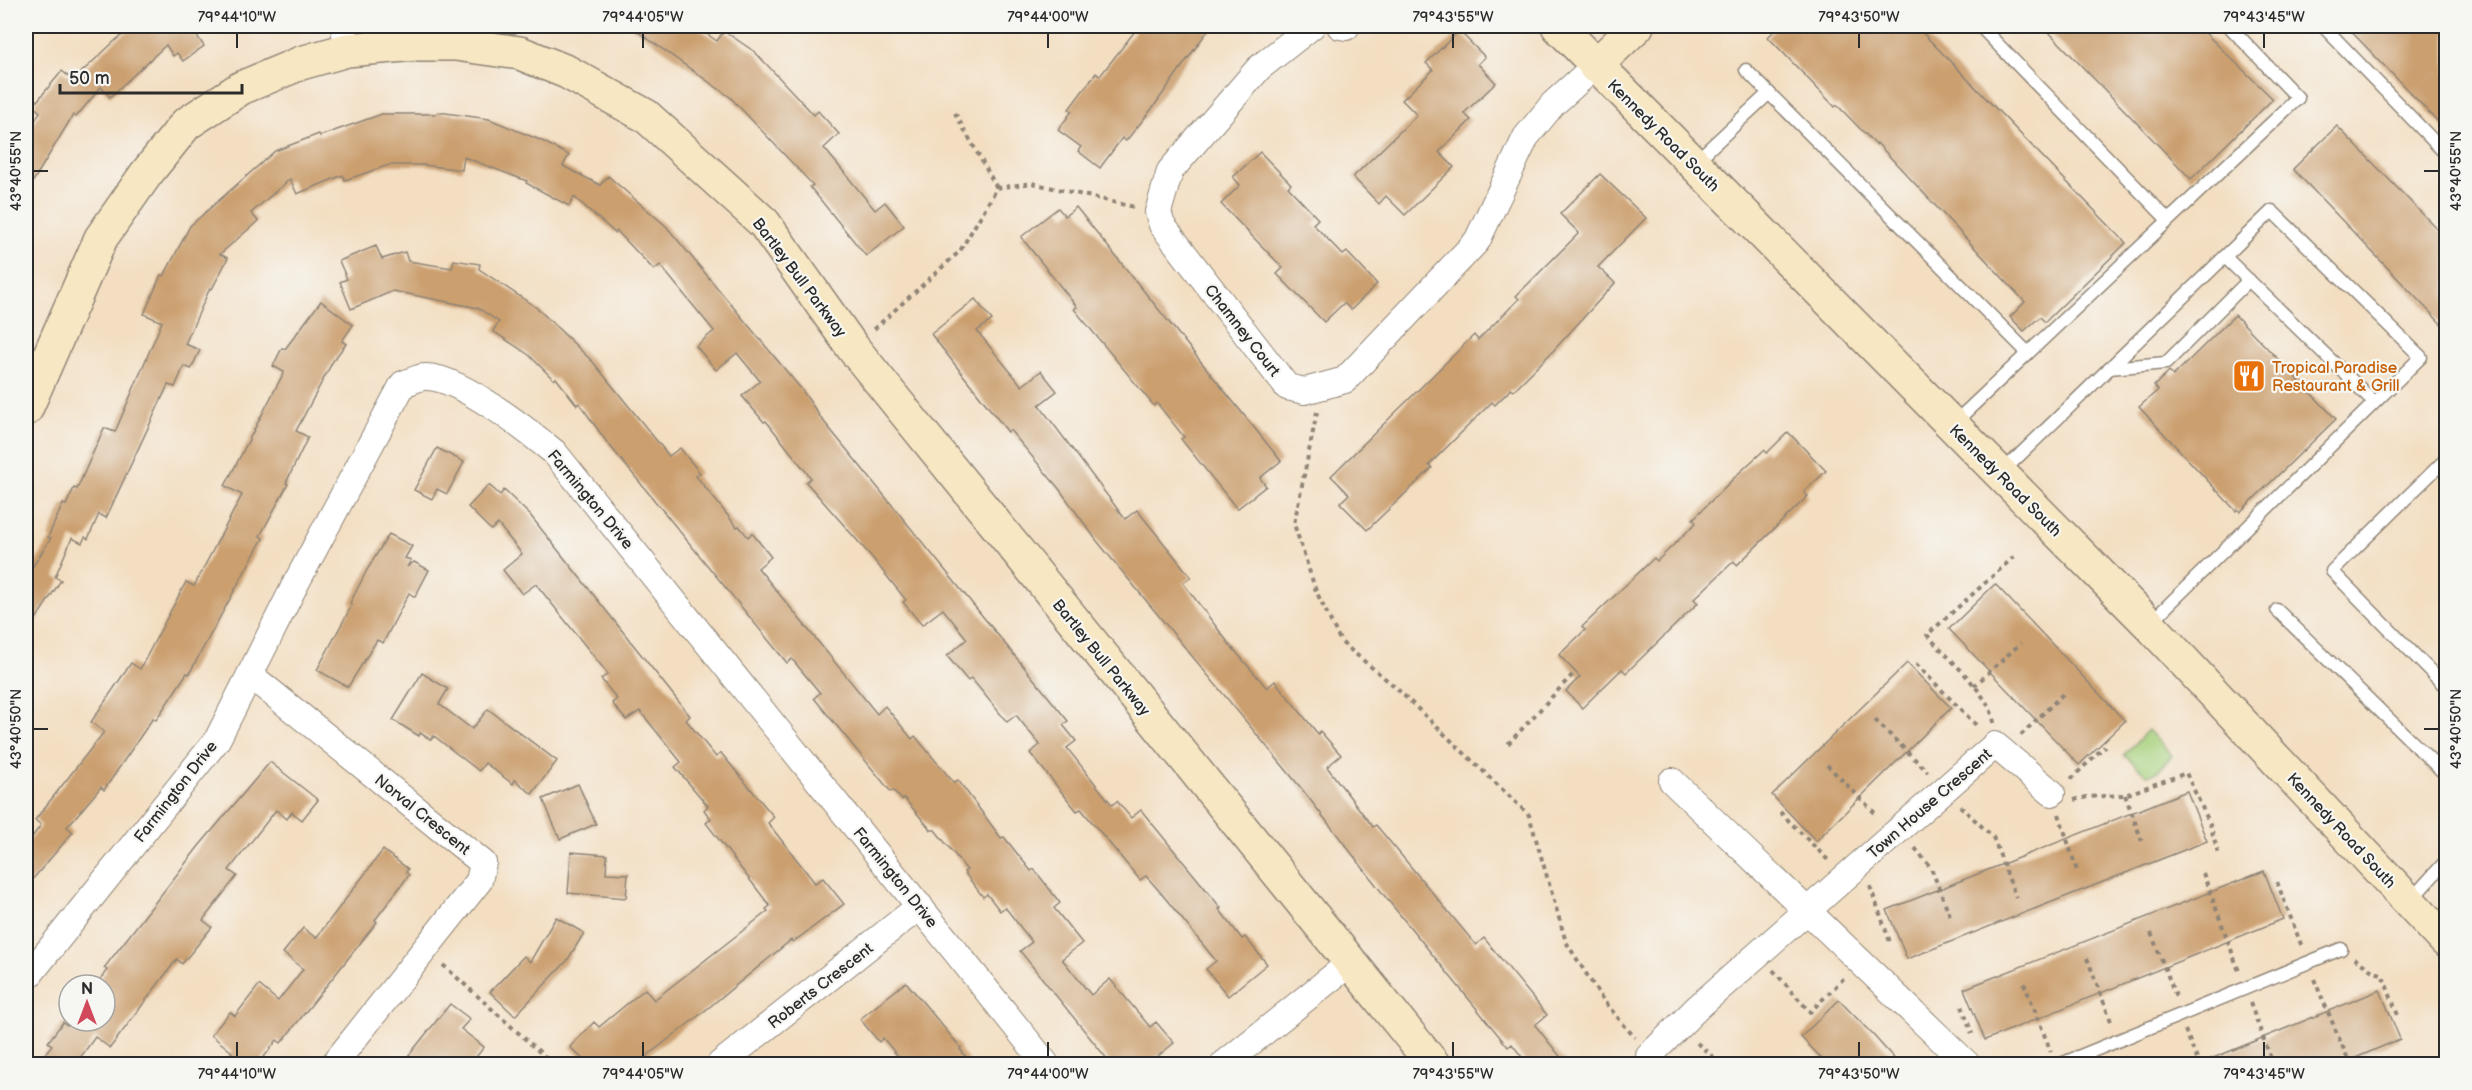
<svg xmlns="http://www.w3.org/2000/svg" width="2472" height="1090" viewBox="0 0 2472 1090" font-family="'Balsamiq Sans',sans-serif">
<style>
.green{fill:#a7d17d;stroke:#697e54;stroke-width:1.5}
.building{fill:#cb9f6e}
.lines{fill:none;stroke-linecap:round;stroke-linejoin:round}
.lane-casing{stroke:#8f8476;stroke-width:15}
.street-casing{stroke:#8f8476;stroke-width:28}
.secondary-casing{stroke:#8f8476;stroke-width:36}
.path{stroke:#8f8476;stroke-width:4;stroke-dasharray:4.5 4.5;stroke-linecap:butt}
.lane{stroke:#fff;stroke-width:12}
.street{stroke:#fff;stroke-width:26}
.secondary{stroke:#f8e7c3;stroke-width:33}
.ticks{fill:none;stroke:#2b2b2b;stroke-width:2}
.labels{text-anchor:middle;stroke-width:4.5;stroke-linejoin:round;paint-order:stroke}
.street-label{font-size:16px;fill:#2b2b2b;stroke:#f6f6f2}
.food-label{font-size:16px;fill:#c56008;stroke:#f6f6f2;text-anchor:start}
.neatline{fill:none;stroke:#2b2b2b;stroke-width:2}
.ticks-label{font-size:15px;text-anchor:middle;fill:#2b2b2b}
</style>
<rect width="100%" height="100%" fill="#f6f6f2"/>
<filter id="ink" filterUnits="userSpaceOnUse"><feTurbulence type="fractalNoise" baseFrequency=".0167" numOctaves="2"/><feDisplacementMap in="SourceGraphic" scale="12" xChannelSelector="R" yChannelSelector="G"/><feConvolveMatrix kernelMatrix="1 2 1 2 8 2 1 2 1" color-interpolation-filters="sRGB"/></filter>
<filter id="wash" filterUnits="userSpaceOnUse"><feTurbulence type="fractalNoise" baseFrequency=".008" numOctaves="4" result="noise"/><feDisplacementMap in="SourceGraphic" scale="24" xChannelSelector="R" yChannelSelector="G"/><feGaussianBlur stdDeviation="1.35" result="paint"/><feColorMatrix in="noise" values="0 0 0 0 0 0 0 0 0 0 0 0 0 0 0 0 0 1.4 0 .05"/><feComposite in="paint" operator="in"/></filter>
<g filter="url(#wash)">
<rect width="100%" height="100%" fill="#f3dec1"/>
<!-- green -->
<polygon class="green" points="2148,730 2172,756 2155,773 2147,775 2124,755"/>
<g id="blocks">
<!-- building -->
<g class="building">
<polygon points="136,26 190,26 204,46 183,61 177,53 173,56 166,45 110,97 101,87 76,117 73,115 26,193 26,135 40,112 33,106 62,71 73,80 117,39"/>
<polygon points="630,26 695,26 717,41 724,31 755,52 814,115 818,111 839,134 824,148 875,210 885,202 904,226 866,256 810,187 813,185 730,97"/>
<polygon points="1139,26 1211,26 1154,106 1126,141 1122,138 1100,168 1078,151 1081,147 1058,130 1072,111 1069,109 1096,73 1100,76"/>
<polygon points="1779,26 1916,26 2126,243 2045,322 2040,317 2024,331 2010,317 2025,302 1877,143 1876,145 1837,105 1835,107 1768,37"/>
<polygon points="2043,26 2198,26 2273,99 2191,179"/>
<polygon points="2346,26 2446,26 2446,130"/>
<polygon points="1459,31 1485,57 1478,64 1496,83 1464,113 1471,120 1439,152 1454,167 1405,215 1386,196 1379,204 1353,177 1417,115 1402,100 1433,70 1426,63"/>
<polygon points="438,112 489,119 540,140 569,155 563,166 600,185 608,176 666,226 802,390 821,418 1068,721 1063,725 1076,741 1067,748 1112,805 1117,801 1131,818 1141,810 1221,908 1219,909 1242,939 1245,937 1267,964 1228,996 1206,969 1216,961 1161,893 1146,876 1140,880 1081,809 1077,811 1030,753 1040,745 1016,715 1007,722 971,678 968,681 947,656 967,639 943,609 922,625 903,602 906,600 870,555 806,482 811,478 766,421 764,422 742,396 760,381 737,353 716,370 696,346 714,331 660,265 654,270 617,231 615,233 574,197 569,206 526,183 527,181 464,157 462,170 424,165 389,165 345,180 343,175 297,194 290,179 251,213 258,221 220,254 228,258 212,289 210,288 185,344 200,350 191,369 184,366 175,387 168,385 106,518 99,514 88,539 85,537 82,543 72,538 55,577 61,580 26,635 26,577 51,538 48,537 63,504 66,505 74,488 77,489 104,428 115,432 162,322 144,314 161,275 164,276 190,226 275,151 319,134 320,136 382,114 437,114"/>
<polygon points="2337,126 2446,238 2446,329 2293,169"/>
<polygon points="1260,152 1291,184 1288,187 1318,219 1313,224 1343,255 1347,252 1377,284 1351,310 1344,303 1324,322 1277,274 1283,268 1221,204 1240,185 1233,177"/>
<polygon points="1600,174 1646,218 1598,267 1615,283 1553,351 1513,391 1511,389 1495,405 1492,402 1429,465 1432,468 1367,530 1340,503 1349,494 1331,476 1474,335 1478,340 1519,299 1516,296 1579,233 1560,214"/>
<polygon points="1076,207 1281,461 1260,478 1266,486 1237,509 1181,439 1184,437 1157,403 1154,406 1074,309 1077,307 1021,237 1058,208 1065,216"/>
<polygon points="376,246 382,259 405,252 408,261 452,268 454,260 480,264 479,269 537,308 593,362 669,456 680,448 700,473 696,476 737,527 739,526 748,537 752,533 771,557 758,568 877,714 885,706 912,739 915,736 954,783 958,780 1001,838 1004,837 1031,871 1034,869 1060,903 1054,908 1082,943 1062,959 1091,995 1110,979 1150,1027 1156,1022 1174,1043 1147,1065 1112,1065 1020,951 1032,942 1005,907 1000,911 987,894 983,897 964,872 967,870 935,830 931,830 904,798 902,800 893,790 891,792 814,698 820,693 792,659 787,663 606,441 579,403 577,405 556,378 554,380 529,355 493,331 499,322 478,308 393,291 351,309 340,282 347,279 339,261"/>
<polygon points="975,299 992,320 977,331 1022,386 1041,371 1057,391 1039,405 1125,519 1137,510 1158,536 1191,577 1183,583 1230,645 1267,688 1275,681 1318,734 1320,731 1341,755 1327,767 1373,827 1376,825 1476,945 1484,938 1547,1015 1535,1025 1567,1065 1528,1065 1512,1044 1508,1047 1387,899 1301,788 1097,541 1060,490 1010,430 1008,432 931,334"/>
<polygon points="321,301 353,325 342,341 346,344 333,361 296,431 308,437 286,483 288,484 260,536 263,538 189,674 187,673 156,720 153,718 104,790 101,787 67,827 73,832 26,887 26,845 41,825 35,820 104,732 91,722 131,663 140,669 186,582 194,586 242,495 225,486 284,372 273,366 282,348 285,349"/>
<polygon points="2235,315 2336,419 2240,512 2238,509 2236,511 2139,407 2158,390 2154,386 2169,371 2173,376"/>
<polygon points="1788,432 1826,471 1804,492 1808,496 1737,565 1734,561 1694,599 1698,603 1626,673 1622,669 1582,708 1566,691 1580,677 1559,655 1585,630 1582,627 1654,558 1657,561 1696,523 1693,519 1739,473 1764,450 1767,453"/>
<polygon points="437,448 464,462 447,494 437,489 432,499 414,490"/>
<polygon points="489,485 500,495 504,490 530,515 690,716 686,720 716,757 721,753 774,817 768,823 815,883 823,878 844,904 793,942 791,940 701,1014 635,1065 589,1065 570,1047 594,1022 599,1027 645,989 654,1000 768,911 766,909 770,906 706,823 711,819 704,810 708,806 675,767 681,762 640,711 626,720 612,703 617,699 601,679 608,674 536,584 522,594 503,570 522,554 498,524 491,530 468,507"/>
<polygon points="389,534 412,546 405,558 411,560 407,567 414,562 429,570 415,597 409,593 383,643 377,640 348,687 317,670 352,605 350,603 367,570"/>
<polygon points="1995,584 2125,721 2079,765 1949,629"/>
<polygon points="1907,663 1951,708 1816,841 1772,795"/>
<polygon points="422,673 448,689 439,704 472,729 488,709 557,761 532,794 515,780 513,784 485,763 479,771 434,736 431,740 420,733 419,736 393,720"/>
<polygon points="270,762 318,800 302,820 292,812 287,819 276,810 229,870 237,876 203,920 212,927 182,964 177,959 110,1048 95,1037 75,1065 36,1065 52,1045 48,1042 63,1022 67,1025 69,1021 105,1021 105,985 96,985 107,970 104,968 199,846"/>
<polygon points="578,784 596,824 560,839 543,799"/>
<polygon points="2187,791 2207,841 1907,959 1887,910"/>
<polygon points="383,850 408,869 406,872 409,875 375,920 377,922 281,1043 277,1040 258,1065 222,1065 232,1052 211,1035 230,1012 235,1016 259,985 278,1001 303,969 283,953 303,928 316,938"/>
<polygon points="571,852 607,855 606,873 628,874 626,898 568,893"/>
<polygon points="2264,871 2283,919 1985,1040 1964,989"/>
<polygon points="556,917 584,933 567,961 515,1016 490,992 524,956 530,962"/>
<polygon points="906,982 961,1048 960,1049 972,1065 905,1065 883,1038 879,1042 860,1019"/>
<polygon points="2380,990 2400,1039 2339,1065 2196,1065"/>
<polygon points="1839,1000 1874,1036 1900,1065 1828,1065 1801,1037"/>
<polygon points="450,1004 470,1019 461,1029 484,1047 470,1065 401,1065"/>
</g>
</g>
</g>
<g filter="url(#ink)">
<use href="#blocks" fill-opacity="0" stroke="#8f8476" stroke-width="1.5"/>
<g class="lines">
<defs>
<g id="lane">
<polyline points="1980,26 2168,220"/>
<polyline points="2323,26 2446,154"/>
<polyline points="1746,70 2028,353"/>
<polyline points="1695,162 1769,93"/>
<polyline points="2225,257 2374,402"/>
<polyline points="2109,368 2166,363 2249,280"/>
<polyline points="1953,424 2298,98 2229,26"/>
<polyline points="2446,459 2332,571 2446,687"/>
<polyline points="2001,473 2272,211 2421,357 2150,623"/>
<polyline points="2277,610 2446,775"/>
<polyline points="2410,901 2446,861"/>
<polyline points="2061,1064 2341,949"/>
</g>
<g id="street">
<polyline points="344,26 347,50"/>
<polyline points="1312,26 1259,68 1170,171 1158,212 1162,225 1287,387 1305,391 1345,380 1477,241 1526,137 1553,104 1595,66"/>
<polyline points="1340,26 1346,27"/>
<polyline points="250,675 483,863 479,881 334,1064"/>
<polyline points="1672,781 1967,1064"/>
<path d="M26,979l191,-239 78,-155 108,-201c7,-2 15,-7 22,-7 32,-2 103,54 129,75l492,612"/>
<polyline points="1649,1056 1697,1008 1995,745 2052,793"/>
<polyline points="720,1064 920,906"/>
<polyline points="1224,1064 1350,963"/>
</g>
<g id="secondary">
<polyline points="1558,26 2149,624 2446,941"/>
<polyline points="1595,66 1637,26"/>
<polyline points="26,409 101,238 146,174 186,124 241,88 301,63 347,50 416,44 455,44 520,53 567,72 646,116 764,223 853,348 1433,1064"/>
</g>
</defs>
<!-- lane casing -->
<use href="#lane" class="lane-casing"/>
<!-- street casing -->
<use href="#street" class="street-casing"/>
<!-- secondary casing -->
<use href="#secondary" class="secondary-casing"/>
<!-- path -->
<g class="path">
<polyline points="955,113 997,188"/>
<polyline points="874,329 960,251 997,188 1032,183 1134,207"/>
<polyline points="1317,412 1294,524 1316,591 1341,642 1393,685 1529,815 1566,942 1603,1000 1635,1038"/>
<polyline points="1916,664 1978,727"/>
<polyline points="1974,686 2021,643"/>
<polyline points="1875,720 1928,772"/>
<path d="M1994,723c-2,-27 -48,-67 -67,-88l88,-79"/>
<polyline points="2021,735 2065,692"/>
<polyline points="1508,744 1575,672"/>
<polyline points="1827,765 1877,815"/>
<polyline points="2071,779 2105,746"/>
<polyline points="2125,795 2142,841"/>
<polyline points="2074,800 2087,797 2125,795 2186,773 2210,824 2219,856"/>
<polyline points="1960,806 1993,837 2016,898"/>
<polyline points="1780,812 1828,860"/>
<polyline points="2059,814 2077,871"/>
<polyline points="1915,848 1931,868 1951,918"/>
<polyline points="2203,873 2240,974"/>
<polyline points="2277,882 2302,947"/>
<polyline points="1870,886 1890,942"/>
<polyline points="2151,933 2177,999"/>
<polyline points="2087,958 2112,1024"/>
<polyline points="2354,958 2374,972 2382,974 2399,1018"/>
<polyline points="443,965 553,1064"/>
<polyline points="1773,970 1810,1012 1844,978"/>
<polyline points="2314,979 2350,1064"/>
<polyline points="2024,983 2051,1052"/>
<polyline points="2250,1003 2273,1064"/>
<polyline points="1962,1006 1972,1034"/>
<polyline points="2185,1030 2199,1064"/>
<polyline points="1697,1043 1721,1064"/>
<polyline points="2124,1057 2127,1064"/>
</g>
<!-- lane -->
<use href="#lane" class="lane"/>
<!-- street -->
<use href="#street" class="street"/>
<!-- secondary -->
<use href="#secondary" class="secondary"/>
</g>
</g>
<!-- ticks -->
<path class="ticks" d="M237,33v15M643,33v15M1048,33v15M1453,33v15M1859,33v15M2264,33v15M33,171h15M2424,171h15M33,729h15M2424,729h15M237,1042v15M643,1042v15M1048,1042v15M1453,1042v15M1859,1042v15M2264,1042v15"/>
<!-- icons -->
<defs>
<symbol id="restaurant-square" viewBox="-11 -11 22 22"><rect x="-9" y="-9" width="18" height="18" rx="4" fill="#e8710a" stroke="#f6f6f2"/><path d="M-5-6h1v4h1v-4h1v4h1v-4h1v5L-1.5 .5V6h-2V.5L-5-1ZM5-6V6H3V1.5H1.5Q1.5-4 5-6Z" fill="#fff"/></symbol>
</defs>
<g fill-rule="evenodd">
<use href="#restaurant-square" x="2230" y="357" width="38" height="38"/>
</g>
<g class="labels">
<!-- street labels -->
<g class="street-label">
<text transform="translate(1664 135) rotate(45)" y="6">Kennedy Road South</text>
<text transform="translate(800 277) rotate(53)" y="6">Bartley Bull Parkway</text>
<text transform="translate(1243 330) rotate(52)" y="6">Chamney Court</text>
<text transform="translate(2006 480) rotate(45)" y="6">Kennedy Road South</text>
<text transform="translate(591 499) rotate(50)" y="6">Farmington Drive</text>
<text transform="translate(1102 657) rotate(51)" y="6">Bartley Bull Parkway</text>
<text transform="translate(175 791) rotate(-52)" y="6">Farmington Drive</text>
<text transform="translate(1929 803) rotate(-41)" y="6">Town House Crescent</text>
<text transform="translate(423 814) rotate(39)" y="6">Norval Crescent</text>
<text transform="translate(2342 830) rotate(47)" y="6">Kennedy Road South</text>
<text transform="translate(896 877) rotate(51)" y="6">Farmington Drive</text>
<text transform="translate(820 985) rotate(-38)" y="6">Roberts Crescent</text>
</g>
<!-- food labels -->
<g class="food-label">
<text x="2272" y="373">Tropical Paradise<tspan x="2272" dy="18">Restaurant &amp; Grill</tspan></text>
</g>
</g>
<!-- margin -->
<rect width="2472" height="1090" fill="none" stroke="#f6f6f2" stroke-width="66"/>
<!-- north arrow -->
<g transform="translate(87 1003)"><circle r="28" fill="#f6f6f2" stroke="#a5a5a2" stroke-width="1.5"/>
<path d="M0-4.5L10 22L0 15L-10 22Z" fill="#d1495b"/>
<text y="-9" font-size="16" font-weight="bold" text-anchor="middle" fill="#2b2b2b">N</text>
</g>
<!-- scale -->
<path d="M60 84v9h182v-9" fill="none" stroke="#2b2b2b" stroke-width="3"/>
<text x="69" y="84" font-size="18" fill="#2b2b2b" stroke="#f6f6f2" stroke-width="4.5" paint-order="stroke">50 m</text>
<rect x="33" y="33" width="2406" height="1024" class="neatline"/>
<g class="ticks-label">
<text x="237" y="22">79°44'10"W</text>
<text x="643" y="22">79°44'05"W</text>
<text x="1048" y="22">79°44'00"W</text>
<text x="1453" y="22">79°43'55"W</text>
<text x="1859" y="22">79°43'50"W</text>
<text x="2264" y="22">79°43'45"W</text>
<text transform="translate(16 171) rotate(-90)" y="5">43°40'55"N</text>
<text transform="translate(2456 171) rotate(-90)" y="5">43°40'55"N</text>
<text transform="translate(16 729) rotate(-90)" y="5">43°40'50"N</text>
<text transform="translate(2456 729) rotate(-90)" y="5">43°40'50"N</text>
<text x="237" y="1079">79°44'10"W</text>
<text x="643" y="1079">79°44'05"W</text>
<text x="1048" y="1079">79°44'00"W</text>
<text x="1453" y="1079">79°43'55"W</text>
<text x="1859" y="1079">79°43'50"W</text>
<text x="2264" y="1079">79°43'45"W</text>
</g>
</svg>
